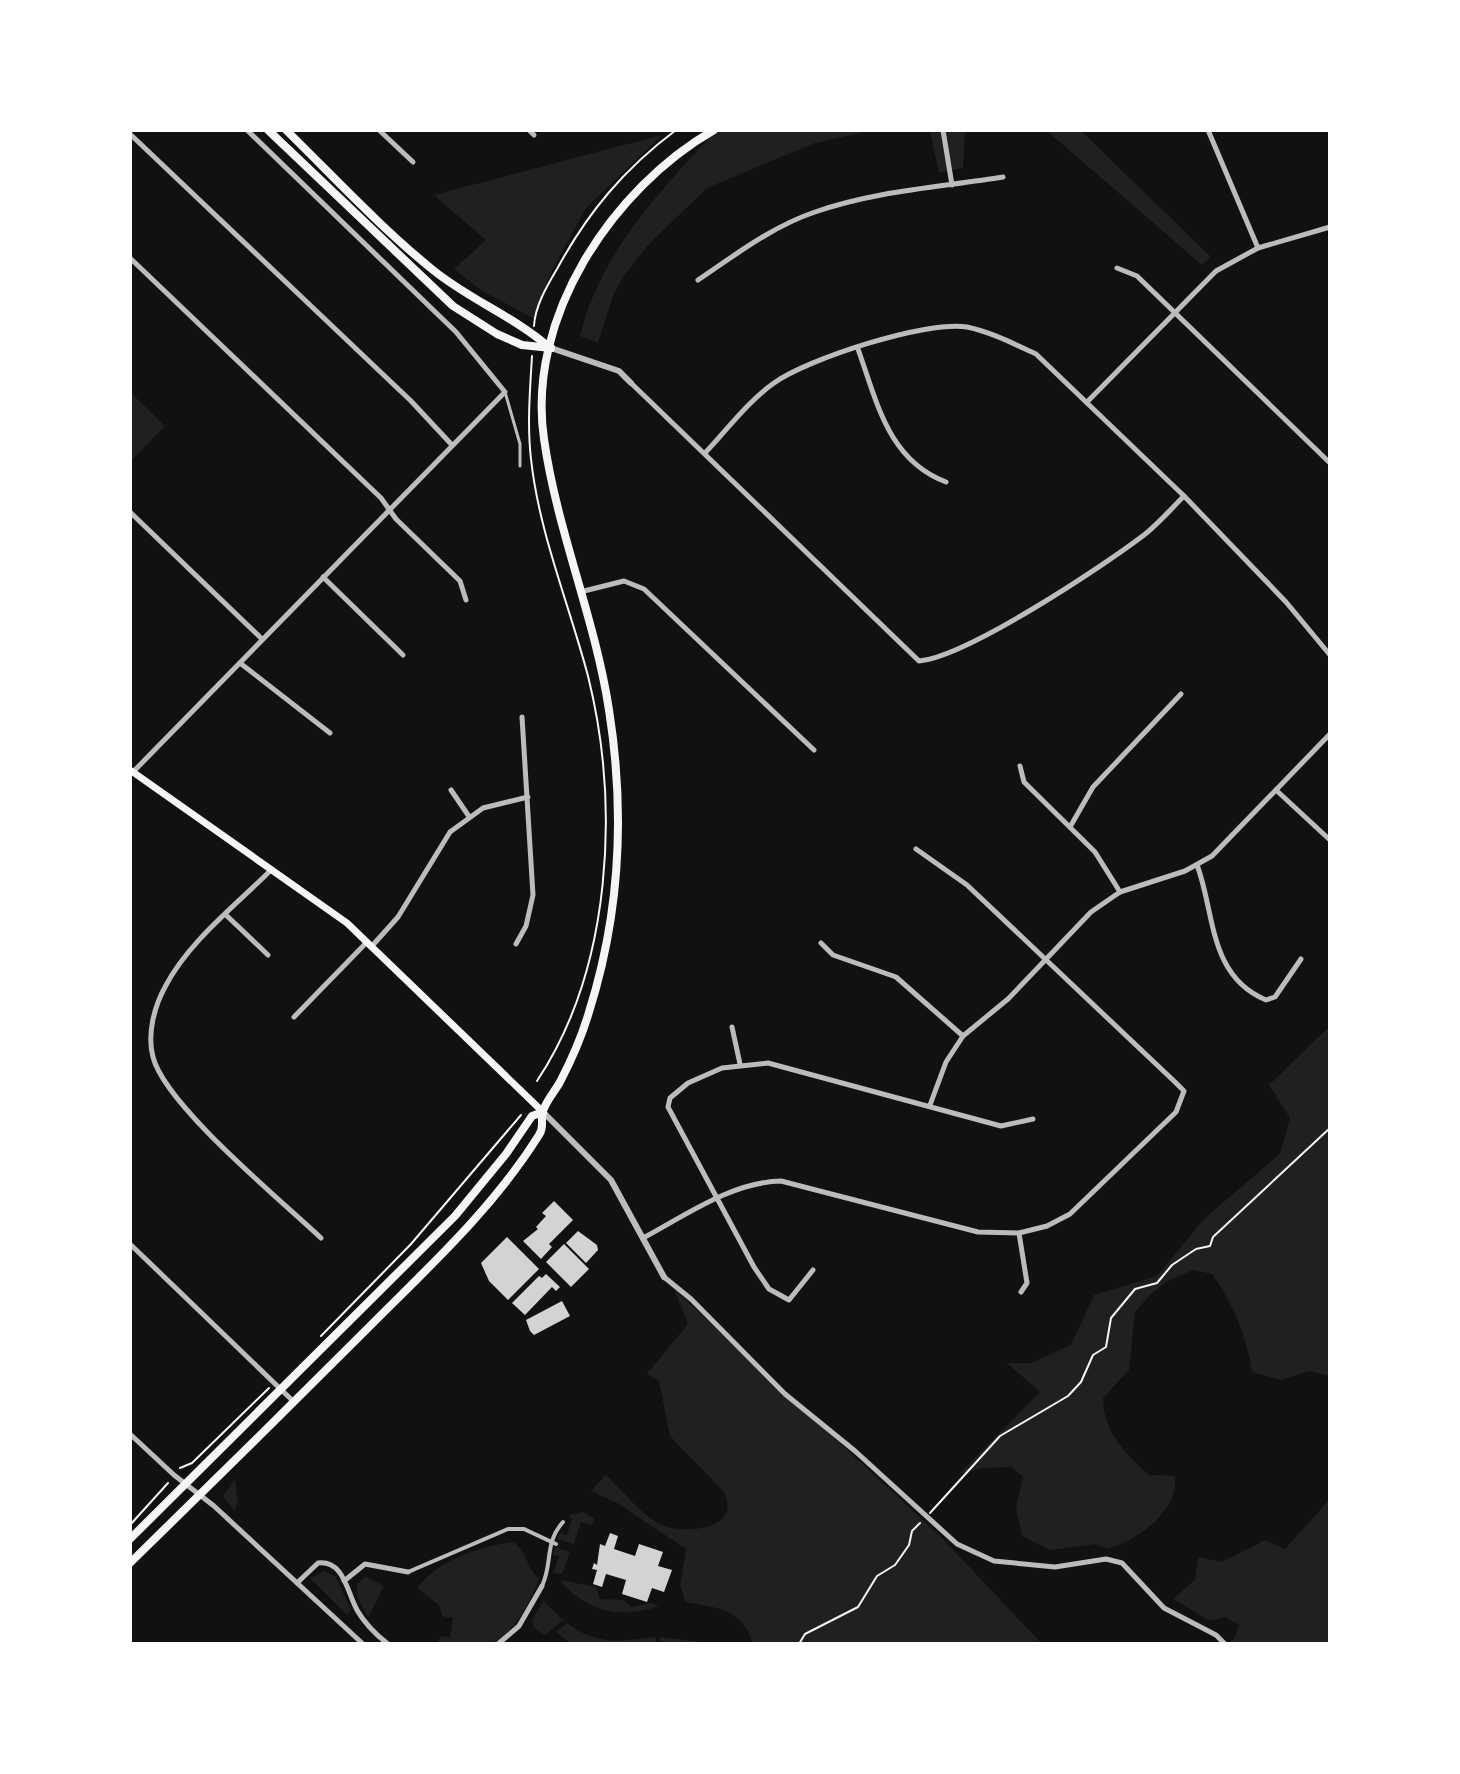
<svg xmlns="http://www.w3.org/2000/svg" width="1460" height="1774" viewBox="0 0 1460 1774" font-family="'Titillium Web',sans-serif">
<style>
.green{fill:#202020}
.building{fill:#d3d3d3}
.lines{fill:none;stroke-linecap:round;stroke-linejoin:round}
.path{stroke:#f5f5f5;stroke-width:2}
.service{stroke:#bcbcbc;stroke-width:3}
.pedestrian{stroke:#bcbcbc;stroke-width:4}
.minor{stroke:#bcbcbc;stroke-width:5}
.tertiary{stroke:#bcbcbc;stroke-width:6}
.secondary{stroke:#f5f5f5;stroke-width:7}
.primary{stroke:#f5f5f5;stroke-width:8}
</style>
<rect width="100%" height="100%" fill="#111"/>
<!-- green -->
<g class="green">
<path d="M716,130h158l-59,13 -108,45 -57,55 -25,31 -12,21 -15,48 -18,-7c20,-84 80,-144 136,-206z"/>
<polygon points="930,130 965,130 963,168 939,173"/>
<polygon points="1046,130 1080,130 1211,257 1202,265"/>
<polygon points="662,135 586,208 549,276 535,319 482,291 454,269 486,240 434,195"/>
<polygon points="130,392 165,426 130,462"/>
<path d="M1330,1026v350l-21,-5 -28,9 -29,-8c-5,-35 -19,-69 -40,-98l-19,-4 -26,11 -18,15 -14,16 -6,58 -26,28c0,34 22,55 46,77l26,1c5,34 -38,65 -68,73l-11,-5 -46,6 -28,-14 -6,-28 7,-31 -12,-10 -29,1 -23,6 81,-82 -33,-29h24l40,-18 23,-50 63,-19 47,-57 76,-65 10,-36 -21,-33z"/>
<path d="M674,1289l268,249 100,106h-289c-11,-36 -35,-36 -68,-42l-5,-17 6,-36 -67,-45 -28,-13 15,-16c16,15 32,36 50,47 21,14 90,10 67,-31l-53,-55 -11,-55 -12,-7 41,-50z"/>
<polygon points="235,1479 238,1503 234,1511 223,1496"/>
<polygon points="1330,1499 1330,1644 1225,1644 1234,1639 1239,1625 1225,1617 1210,1621 1173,1599 1195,1580 1198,1557 1222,1562 1265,1540 1285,1549"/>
<polygon points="583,1512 594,1519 592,1525 581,1522 574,1544 557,1539 560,1533 567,1535 572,1519 569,1515"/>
<path d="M513,1542c13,8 14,26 26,37 -8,21 -26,59 -51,65 -15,4 -36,0 -51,0l4,-8 9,2 3,-20 -11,-2 -3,-11 -22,-17c22,-29 62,-41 96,-46z"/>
<polygon points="555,1547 570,1552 562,1574 553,1573 559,1557 553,1554"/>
<polygon points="323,1571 335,1576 351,1610 347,1615 310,1578"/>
<polygon points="365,1576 384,1586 368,1617 357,1596 357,1585"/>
<path d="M560,1580l36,7 4,12 23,1 8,7 20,-4 8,3c-38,14 -74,5 -99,-26z"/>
<polygon points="546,1597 544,1602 563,1620 545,1635 534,1628 532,1620"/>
<path d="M567,1623c30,23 53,18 89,14v7h-85l-15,-12z"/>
<polygon points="660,1637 720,1644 661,1644"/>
</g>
<!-- building -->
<g class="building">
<polygon points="554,1201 573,1220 549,1244 552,1247 541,1259 523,1241 538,1229 536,1227 546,1216 542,1213"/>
<polygon points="578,1231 597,1245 598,1250 586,1263 566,1243"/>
<polygon points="507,1237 539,1269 508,1300 489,1281 481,1263"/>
<polygon points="564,1244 589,1269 571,1287 546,1262"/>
<polygon points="546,1274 560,1287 556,1291 552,1287 525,1315 512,1303 539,1276 542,1278"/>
<polygon points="562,1301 570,1316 534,1335 530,1331 526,1320"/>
<polygon points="610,1533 618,1536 614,1549 635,1556 639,1544 663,1552 658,1566 672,1570 664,1592 652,1588 647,1602 622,1594 626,1580 606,1574 602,1587 593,1584 597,1570 592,1569 594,1563 597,1565 600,1544 605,1546"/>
</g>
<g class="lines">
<!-- path -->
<g class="path">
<path d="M534,326c1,-20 13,-40 23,-57 31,-57 67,-100 119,-139"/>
<path d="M532,356c-2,34 -5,69 -1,103 8,74 38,145 57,217 32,129 24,292 -51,405"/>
<polyline points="321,1336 411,1244 521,1115"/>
<polyline points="180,1468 192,1463 269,1388"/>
<polyline points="930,1513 1000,1436 1068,1396 1081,1382 1093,1355 1106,1347 1111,1318 1135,1289 1157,1283 1172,1265 1196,1249 1210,1246 1213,1237 1330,1128"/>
<polyline points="130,1525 168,1483"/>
<polyline points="799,1644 805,1634 858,1607 877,1576 895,1565 909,1545 912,1531 920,1523"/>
</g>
<!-- service -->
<polyline class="service" points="505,392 520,444 520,466"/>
<!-- pedestrian -->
<g class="pedestrian">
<polyline points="408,1572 508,1529 524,1529 556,1544"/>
<path d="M542,1586c11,-23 2,-43 21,-64"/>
</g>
<!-- minor -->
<g class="minor">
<polyline points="379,130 413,162"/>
<polyline points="529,130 534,135"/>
<polyline points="943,130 952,185"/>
<polyline points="1208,130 1258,248"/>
<polyline points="130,134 411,401 452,445"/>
<polyline points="130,258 381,498 396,519 460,581 466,600"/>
<polyline points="1117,268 1137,276 1330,463"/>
<path d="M698,280c37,-25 75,-54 117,-68 59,-21 126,-25 188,-35"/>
<path d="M858,349c19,53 30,111 88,133"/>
<path d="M631,383l288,278c47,-4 183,-94 225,-126 14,-11 27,-26 40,-39"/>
<polyline points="1087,402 1216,271 1258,248 1330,227"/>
<path d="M705,453c22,-23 43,-52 69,-70 33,-24 153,-63 193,-56 24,5 47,17 69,27l148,142 102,106 44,53"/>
<polyline points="130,512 262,639"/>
<polyline points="323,577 403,655"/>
<polyline points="580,592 624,581 644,589 814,750"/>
<polyline points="240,663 330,733"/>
<polyline points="1020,766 1024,782 1095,852 1120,892"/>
<polyline points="132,773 505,392 456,332 247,130"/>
<polyline points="451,790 468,815"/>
<polyline points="1276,790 1330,840"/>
<polyline points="1070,827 1093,787 1181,694"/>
<path d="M1197,865c18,47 11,111 69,135l9,-3 26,-38"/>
<path d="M271,870c-35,35 -83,72 -106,117 -11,20 -18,48 -12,70 12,48 129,144 168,181"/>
<polyline points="226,915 268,955"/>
<polyline points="821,943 833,955 896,977 963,1036"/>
<polyline points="516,944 526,926 533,895 522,717"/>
<polyline points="372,946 398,917 450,832 483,808 528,797"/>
<polyline points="294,1017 367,942"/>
<polyline points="732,1027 740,1064"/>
<polyline points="930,1105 946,1062 963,1036 1008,999 1091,912 1120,892 1185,871 1212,856 1330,734"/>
<polyline points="1019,1233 1027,1283 1021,1292"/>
<path d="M643,1238c43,-23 89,-56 138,-57l197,51 41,1 28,-7 23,-12 106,-102 8,-21 -9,-9 -208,-197 -51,-36"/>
<polyline points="130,1244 294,1402"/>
<polyline points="813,1270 789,1300 769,1289 754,1267 668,1107 670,1098 688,1083 722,1068 768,1063 1001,1126 1033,1119"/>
<polyline points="664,1277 691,1299 785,1394 855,1451 957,1544 994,1561 1055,1567 1106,1559 1122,1563 1164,1608 1216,1635 1225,1644"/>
<polyline points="130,1434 174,1475 214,1506 363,1644"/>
<polyline points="344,1581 365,1564 408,1572"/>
<path d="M297,1583l21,-20c26,-3 29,29 39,47 8,14 18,24 31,34"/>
<polyline points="498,1644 519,1626 542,1586"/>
</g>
<!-- tertiary -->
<g class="tertiary">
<polyline points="551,348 619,371 631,383"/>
<polyline points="543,1112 611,1180 664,1277"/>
</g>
<!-- secondary -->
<polyline class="secondary" points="130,770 347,923 543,1112"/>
<!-- primary -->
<g class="primary">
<polyline points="268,130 453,306 497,334 522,345 551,348"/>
<path d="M286,130c48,47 95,98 147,140 37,30 82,47 117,78"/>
<polyline points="130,1539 455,1216 506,1154 532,1116 543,1112"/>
<path d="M130,1563c81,-79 161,-158 241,-238 60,-60 123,-118 168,-190 6,-9 1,-14 4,-24 3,-10 12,-20 17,-29 12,-23 22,-46 29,-70 31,-98 36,-201 20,-302 -14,-92 -52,-179 -65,-271 -18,-122 69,-251 170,-309"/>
</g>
</g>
<!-- border -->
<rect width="1460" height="1774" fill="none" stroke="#ffffff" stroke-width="264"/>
</svg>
